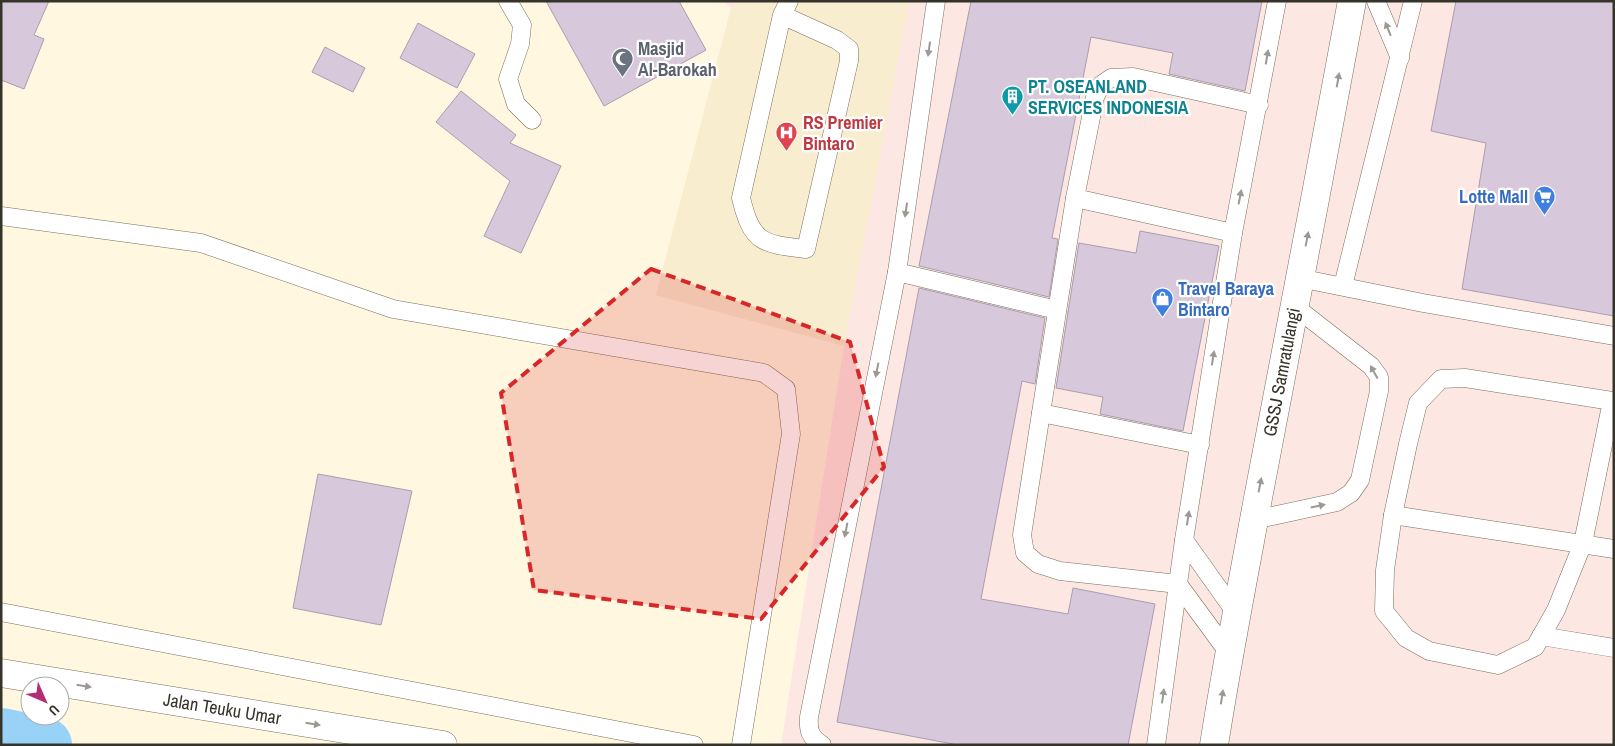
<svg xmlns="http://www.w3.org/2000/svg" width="1615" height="746" viewBox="0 0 1615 746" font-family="'Archivo Narrow',sans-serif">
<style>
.commercial{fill:#fde7e3}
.built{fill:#f8edcf}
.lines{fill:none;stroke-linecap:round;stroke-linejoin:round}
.river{stroke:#98d2f6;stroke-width:56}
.building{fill:#d7c8dc;stroke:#ab9caf}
.lane-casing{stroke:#776f5b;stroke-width:19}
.secondary-casing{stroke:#776f5b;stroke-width:29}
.lane{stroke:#fff;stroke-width:18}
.secondary{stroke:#fff;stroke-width:28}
.oneway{fill:#9a9994}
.marked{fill:#d62828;fill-opacity:0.2;stroke:#d62828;stroke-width:4;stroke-dasharray:10 6;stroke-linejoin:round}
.labels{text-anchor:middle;stroke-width:4.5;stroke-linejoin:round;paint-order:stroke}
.worship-label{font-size:18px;font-weight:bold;fill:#5b616d;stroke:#fff;text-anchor:start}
.culture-label{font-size:18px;font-weight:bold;fill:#0d838f;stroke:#fff;text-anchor:start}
.health-label{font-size:18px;font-weight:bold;fill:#be3a42;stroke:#fff;text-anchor:start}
.shop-label{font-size:18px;font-weight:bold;fill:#366cbe;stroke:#fff;text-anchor:end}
.street-label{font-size:18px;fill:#36332a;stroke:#fff}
</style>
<rect width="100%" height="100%" fill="#fff7e0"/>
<!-- commercial -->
<polygon class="commercial" points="723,1 1614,1 1614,745 781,745 844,346 656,295 731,9"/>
<!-- built -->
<polygon class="built" points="731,1 909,1 844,346 656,295 731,8 740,7"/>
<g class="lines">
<!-- river -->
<polyline class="river" points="1,736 44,745"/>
</g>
<!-- building -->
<g class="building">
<polygon points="1,1 49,1 34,35 44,39 24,89 1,80"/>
<polygon points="546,1 679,1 706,50 604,106"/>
<polygon points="971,1 1262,1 1245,91 1169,74 1173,53 1091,37 1052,238 1058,239 1049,297 919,266"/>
<polygon points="1456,1 1614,1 1614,316 1462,289 1486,143 1431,131"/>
<polygon points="418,23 475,54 457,88 400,58"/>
<polygon points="325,47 365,68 353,92 312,72"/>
<polygon points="461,91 516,135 510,143 561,166 521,253 484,236 510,181 436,122"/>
<polygon points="1140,231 1219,246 1183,431 1100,414 1103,397 1056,388 1079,243 1136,253"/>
<polygon points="919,288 1045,318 1035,384 1022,381 981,599 1068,614 1073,588 1155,604 1128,745 958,745 837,722"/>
<polygon points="318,474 412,491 381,625 293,608"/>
</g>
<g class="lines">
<defs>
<g id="lane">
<polyline points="508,1 522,25 520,44 508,79 516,104 532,120"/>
<polyline points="1376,1 1400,58"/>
<path d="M782,15l55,25 12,9v12l-43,188c-44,-5 -54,-6 -65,-51l41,-183 7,-14"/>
<polyline points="1,216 201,243 393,309 764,373 786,389 791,434 741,745"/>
<polyline points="1233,233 1075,198 1095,97 1101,85 1111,78 1133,77 1259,105"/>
<polyline points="897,272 1057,310"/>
<polyline points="1299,278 1423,303 1614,336"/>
<polyline points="1343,286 1413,1"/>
<polyline points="1612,401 1583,543 1556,610 1535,647 1498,665 1429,651 1406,638 1384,611 1385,570 1393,515 1408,444 1418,403 1441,379 1465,378 1612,401 1614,402"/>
<polyline points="1041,413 1075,198"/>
<polyline points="1200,445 1041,413 1022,535 1025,553 1038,564 1060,571 1178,584 1228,652"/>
<polyline points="1393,515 1614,549"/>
<polyline points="1254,520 1337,502 1351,493 1360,480 1379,391 1379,377 1371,366 1294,306"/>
<polyline points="1184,540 1236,613"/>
<polyline points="1,612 694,745"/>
<polyline points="1541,636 1614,648"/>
<path d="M822,745c-12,-8 -14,-14 -13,-28l88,-445 39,-271"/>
<polyline points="1156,745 1184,540 1233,233 1277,1"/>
</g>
<g id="secondary">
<path id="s1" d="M1,673l442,72"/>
<path id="s2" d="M1214,745c13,-83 29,-165 44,-247 31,-166 64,-331 94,-497"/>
</g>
</defs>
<!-- lane casing -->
<use href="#lane" class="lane-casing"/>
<!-- secondary casing -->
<use href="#secondary" class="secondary-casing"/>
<!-- lane -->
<use href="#lane" class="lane"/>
<!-- secondary -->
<use href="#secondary" class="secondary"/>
</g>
<!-- one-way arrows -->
<defs><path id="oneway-solid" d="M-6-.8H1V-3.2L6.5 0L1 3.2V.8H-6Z" transform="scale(1.25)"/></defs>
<g class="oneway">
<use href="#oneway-solid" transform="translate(1388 29) rotate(-112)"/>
<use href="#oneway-solid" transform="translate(929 49) rotate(98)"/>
<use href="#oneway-solid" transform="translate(1267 57) rotate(-80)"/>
<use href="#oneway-solid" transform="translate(1338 80) rotate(-80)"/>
<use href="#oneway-solid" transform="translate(1240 197) rotate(-79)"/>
<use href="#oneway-solid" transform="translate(906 210) rotate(98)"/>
<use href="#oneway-solid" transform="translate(1307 239) rotate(-79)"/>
<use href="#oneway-solid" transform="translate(1213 358) rotate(-81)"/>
<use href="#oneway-solid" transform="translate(877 370) rotate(101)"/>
<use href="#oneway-solid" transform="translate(1374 372) rotate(-119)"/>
<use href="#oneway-solid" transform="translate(1260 485) rotate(-79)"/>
<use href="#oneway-solid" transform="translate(1318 506) rotate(-12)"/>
<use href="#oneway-solid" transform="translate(1188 518) rotate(-81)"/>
<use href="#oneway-solid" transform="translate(846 530) rotate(101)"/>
<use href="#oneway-solid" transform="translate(84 686) rotate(9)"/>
<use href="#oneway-solid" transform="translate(1163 696) rotate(-82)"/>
<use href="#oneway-solid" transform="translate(1222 697) rotate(-81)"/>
<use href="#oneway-solid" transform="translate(313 724) rotate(9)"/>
</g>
<!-- marked area -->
<path class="marked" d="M651,269l199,73 34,125 -123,152 -227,-29 -33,-197z"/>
<!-- icons -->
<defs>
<symbol id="mosque-pin" viewBox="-11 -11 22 30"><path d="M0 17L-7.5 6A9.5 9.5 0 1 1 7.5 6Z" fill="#6b7280" stroke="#fff"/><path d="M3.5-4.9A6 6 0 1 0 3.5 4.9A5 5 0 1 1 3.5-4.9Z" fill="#fff"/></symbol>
<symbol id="building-pin" viewBox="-11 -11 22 30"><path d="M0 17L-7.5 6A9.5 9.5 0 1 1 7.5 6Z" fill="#0f9aa8" stroke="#fff"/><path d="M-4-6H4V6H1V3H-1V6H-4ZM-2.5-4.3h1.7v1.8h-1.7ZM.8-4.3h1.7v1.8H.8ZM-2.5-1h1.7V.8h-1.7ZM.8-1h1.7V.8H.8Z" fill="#fff"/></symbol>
<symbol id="hospital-pin" viewBox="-11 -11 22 30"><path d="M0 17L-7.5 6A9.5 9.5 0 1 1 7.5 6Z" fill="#e0444e" stroke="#fff"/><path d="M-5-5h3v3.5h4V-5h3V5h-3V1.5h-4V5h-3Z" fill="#fff"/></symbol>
<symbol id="supermarket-pin" viewBox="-11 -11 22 30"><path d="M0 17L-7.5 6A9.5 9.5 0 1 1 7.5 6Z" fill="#3f7fe0" stroke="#fff"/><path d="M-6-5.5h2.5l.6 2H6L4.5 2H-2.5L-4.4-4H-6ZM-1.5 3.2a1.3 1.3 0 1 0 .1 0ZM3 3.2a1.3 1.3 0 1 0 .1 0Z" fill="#fff"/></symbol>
<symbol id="shop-pin" viewBox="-11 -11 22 30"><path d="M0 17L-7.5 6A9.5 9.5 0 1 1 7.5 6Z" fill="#3f7fe0" stroke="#fff"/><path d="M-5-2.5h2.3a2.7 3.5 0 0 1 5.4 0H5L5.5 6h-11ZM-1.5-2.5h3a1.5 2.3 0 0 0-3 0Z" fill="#fff"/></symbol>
</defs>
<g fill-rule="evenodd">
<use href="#mosque-pin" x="610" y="46" width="25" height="34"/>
<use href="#building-pin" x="1000" y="84" width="25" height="34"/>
<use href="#hospital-pin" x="774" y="120" width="25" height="34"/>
<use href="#supermarket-pin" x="1532" y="184" width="25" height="34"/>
<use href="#shop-pin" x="1150" y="286" width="25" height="34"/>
</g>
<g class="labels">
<!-- worship labels -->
<g class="worship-label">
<text x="638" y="55">Masjid<tspan x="638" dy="21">Al-Barokah</tspan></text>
</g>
<!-- culture labels -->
<g class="culture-label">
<text x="1028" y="93">PT. OSEANLAND<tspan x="1028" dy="21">SERVICES INDONESIA</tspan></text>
</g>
<!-- health labels -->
<g class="health-label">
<text x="803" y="129">RS Premier<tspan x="803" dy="21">Bintaro</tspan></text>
</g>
<!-- shop labels -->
<g class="shop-label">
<text x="1528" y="203">Lotte Mall</text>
<text x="1178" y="295" text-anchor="start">Travel Baraya<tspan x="1178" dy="21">Bintaro</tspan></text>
</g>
<!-- street labels -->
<g class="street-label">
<text dy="6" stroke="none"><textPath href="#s2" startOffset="379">GSSJ Samratulangi</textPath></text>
<text dy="6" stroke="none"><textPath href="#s1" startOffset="224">Jalan Teuku Umar</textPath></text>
</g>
</g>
<!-- border -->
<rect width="1615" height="746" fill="none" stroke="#36332a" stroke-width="5"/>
<!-- north arrow -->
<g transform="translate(45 701) rotate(135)"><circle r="24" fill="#ffffff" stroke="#afadaa"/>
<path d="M0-4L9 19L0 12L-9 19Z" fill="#b22d73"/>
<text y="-8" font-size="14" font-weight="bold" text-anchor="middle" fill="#36332a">U</text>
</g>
</svg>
